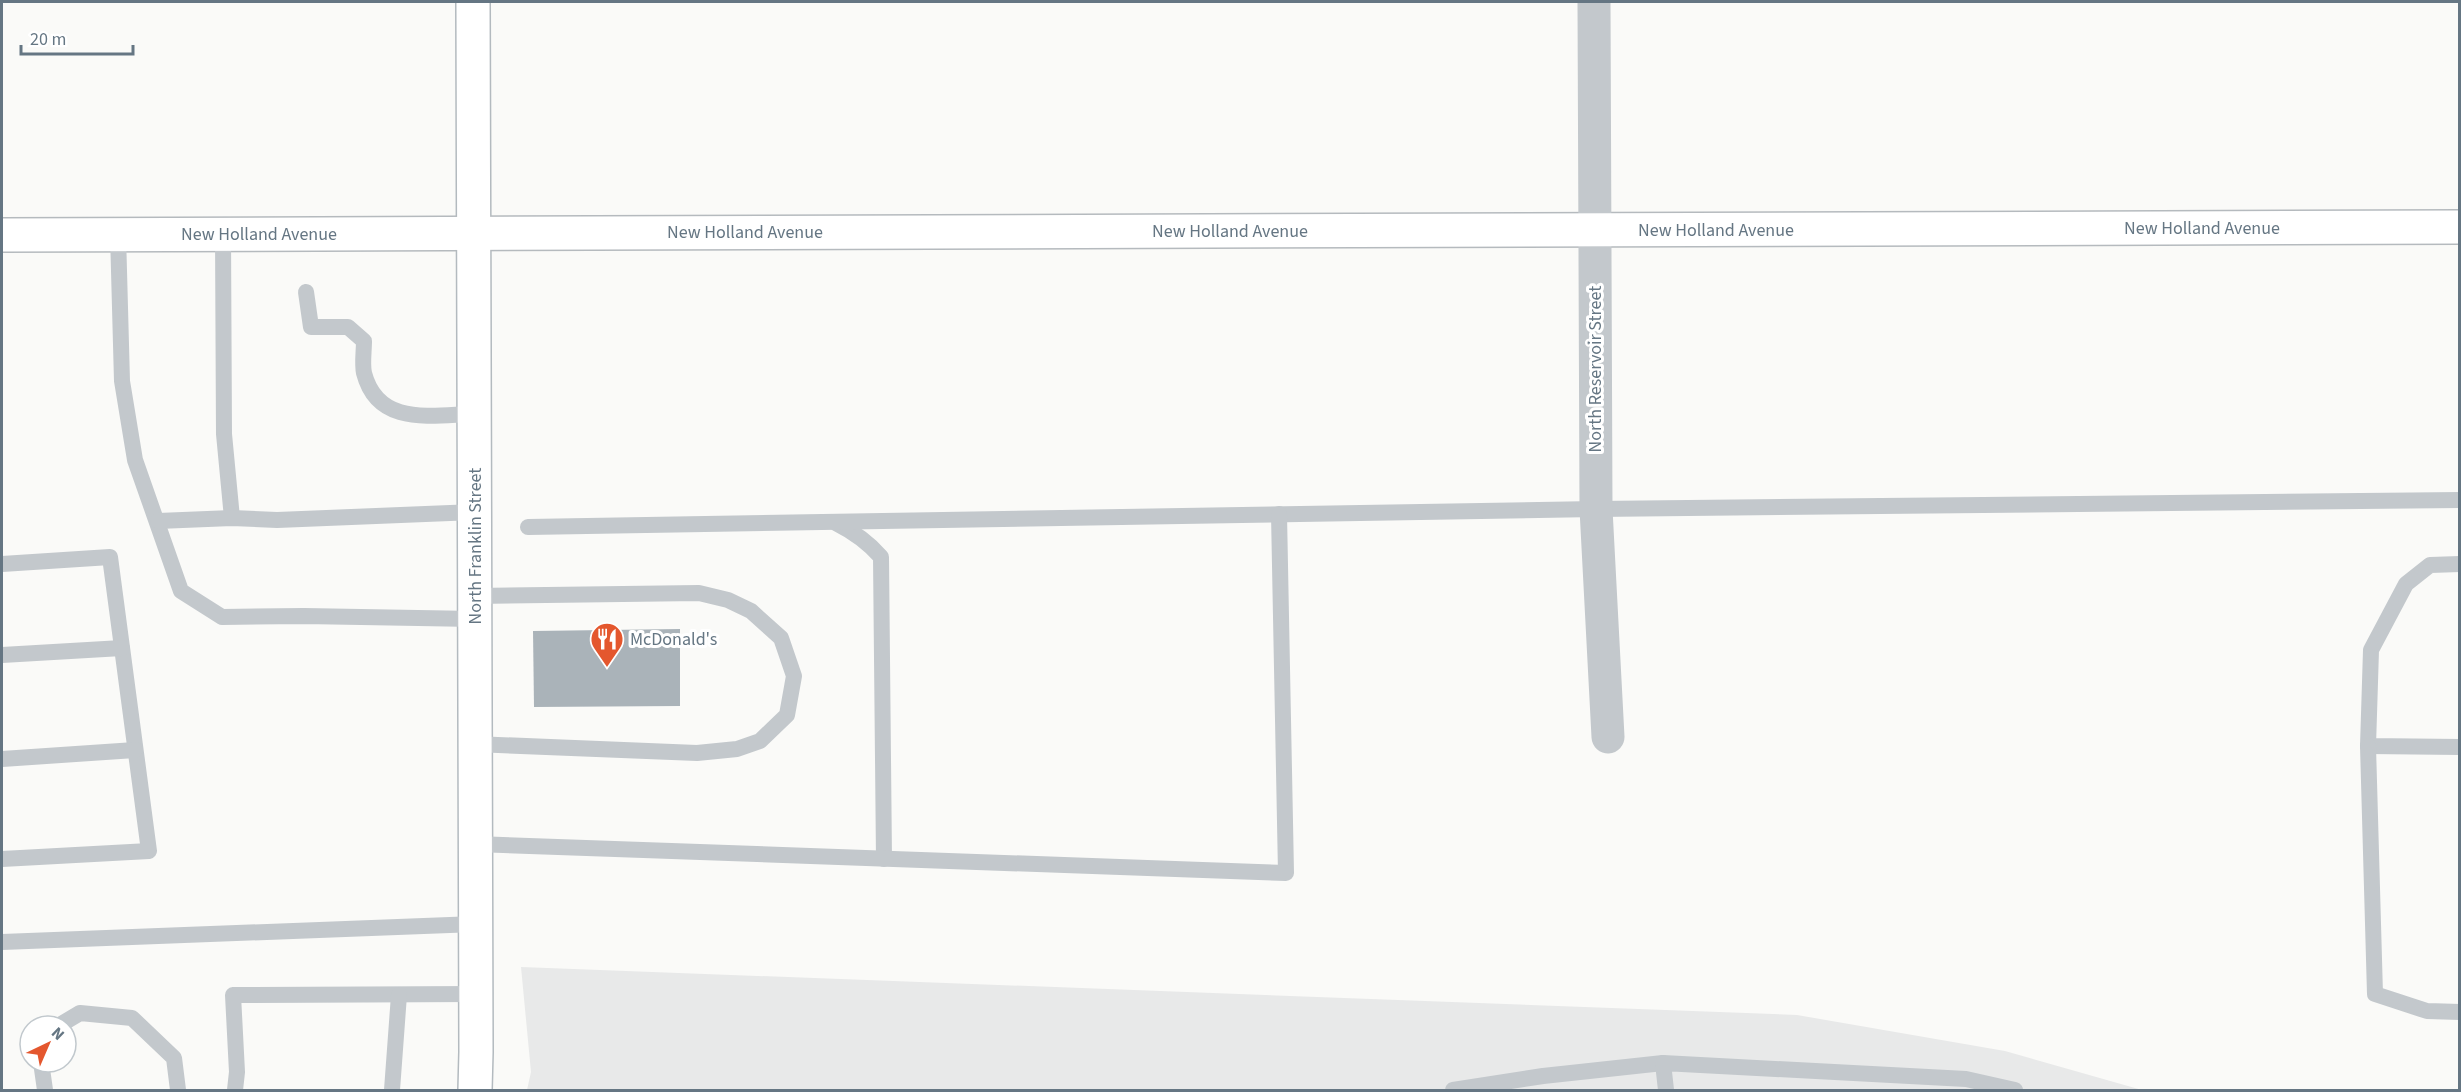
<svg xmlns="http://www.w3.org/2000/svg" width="2461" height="1092" viewBox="0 0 2461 1092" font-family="'Source Sans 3',sans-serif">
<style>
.built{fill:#e8e9e9}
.building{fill:#aab3b9}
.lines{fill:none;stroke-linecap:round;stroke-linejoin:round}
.secondary-casing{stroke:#b3babf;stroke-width:36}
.primary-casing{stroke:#b5babe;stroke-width:36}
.lane{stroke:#c3c8cc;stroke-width:16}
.street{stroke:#c3c8cc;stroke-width:33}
.secondary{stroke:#fff;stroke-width:33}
.primary{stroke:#fff;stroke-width:33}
.labels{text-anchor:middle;stroke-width:6;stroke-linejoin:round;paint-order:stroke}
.street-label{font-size:18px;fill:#657683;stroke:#fff}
.poi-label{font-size:18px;fill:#657683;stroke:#fff;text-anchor:start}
</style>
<rect width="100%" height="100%" fill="#fafaf8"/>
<!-- built -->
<polygon class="built" points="521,967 1797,1015 2005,1051 2142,1090 527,1090 531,1072"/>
<!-- building -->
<polygon class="building" points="680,629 680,706 534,707 533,631"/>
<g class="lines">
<defs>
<polyline id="secondary" points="473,2 476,1052 475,1090"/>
<polyline id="primary" points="2,235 2460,227"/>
</defs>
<!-- secondary casing -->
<use href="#secondary" class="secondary-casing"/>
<!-- primary casing -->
<use href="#primary" class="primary-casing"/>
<!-- lane -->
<g class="lane">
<polyline points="118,234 122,381 135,460 181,591 222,617 304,616 475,619"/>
<polyline points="223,234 224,434 232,518"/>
<path d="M306,292l5,35h37l16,14c0,10 -2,23 0,32 14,54 68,42 110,41"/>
<polyline points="158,521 232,518 277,520 475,512"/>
<path d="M836,523c18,9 32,19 45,34l3,302"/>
<polyline points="528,527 1596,509 2460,500"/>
<polyline points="2,564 110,557 149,851 2,859"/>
<polyline points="2460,564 2430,565 2406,584 2371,650 2368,746 2460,747"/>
<polyline points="2,655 122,648"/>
<polyline points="474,744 697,753 737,749 760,741 787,715 794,676 781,638 751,611 728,600 699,593 475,596"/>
<polyline points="2368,746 2375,994 2427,1011 2460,1012"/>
<polyline points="2,759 135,750"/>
<polyline points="475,844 1286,873 1279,514"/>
<polyline points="2,942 476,924"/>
<polyline points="58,1026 80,1013 132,1018 174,1058 178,1090"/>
<polyline points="41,1062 45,1090"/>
<polyline points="235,1090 237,1072 233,995 476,994"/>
<polyline points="392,1090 399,995"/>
<polyline points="1453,1090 1543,1076 1663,1063"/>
<polyline points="1666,1090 1663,1063 1966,1079 2015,1090"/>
</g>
<!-- street -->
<polyline class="street" points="1594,2 1596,509 1608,737"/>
<!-- secondary -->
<use href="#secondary" class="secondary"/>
<!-- primary -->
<use href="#primary" class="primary"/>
</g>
<!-- icons -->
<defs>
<symbol id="restaurant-pin" viewBox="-11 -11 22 30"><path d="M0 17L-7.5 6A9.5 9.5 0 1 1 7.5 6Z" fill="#e4572e" stroke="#fff"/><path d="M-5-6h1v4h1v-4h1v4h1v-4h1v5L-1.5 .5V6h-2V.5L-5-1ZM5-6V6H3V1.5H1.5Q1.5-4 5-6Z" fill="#fff"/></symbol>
</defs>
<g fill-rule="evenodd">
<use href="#restaurant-pin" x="588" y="620" width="38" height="52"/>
</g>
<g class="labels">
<!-- street labels -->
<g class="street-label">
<text x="2202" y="234">New Holland Avenue</text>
<text x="1716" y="236">New Holland Avenue</text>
<text x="1230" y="237">New Holland Avenue</text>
<text x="745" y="238">New Holland Avenue</text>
<text x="259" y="240">New Holland Avenue</text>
<text transform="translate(1595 369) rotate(-90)" y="6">North Reservoir Street</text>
<text transform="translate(475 546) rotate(-90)" y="6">North Franklin Street</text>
</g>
<!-- poi labels -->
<g class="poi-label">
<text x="630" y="645">McDonald's</text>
</g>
</g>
<!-- border -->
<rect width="2461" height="1092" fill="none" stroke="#657683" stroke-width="6"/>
<!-- north arrow -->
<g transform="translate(48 1044) rotate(44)"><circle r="28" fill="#ffffff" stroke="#c1c8cd" stroke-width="1.5"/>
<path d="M0-4.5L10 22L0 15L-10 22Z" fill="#e4572e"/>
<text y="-9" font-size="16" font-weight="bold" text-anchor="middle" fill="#657683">N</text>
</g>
<!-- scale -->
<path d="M21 45v9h112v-9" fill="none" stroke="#657683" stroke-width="3"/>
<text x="30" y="45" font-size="18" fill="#657683" stroke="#ffffff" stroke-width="4.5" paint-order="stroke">20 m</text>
</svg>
